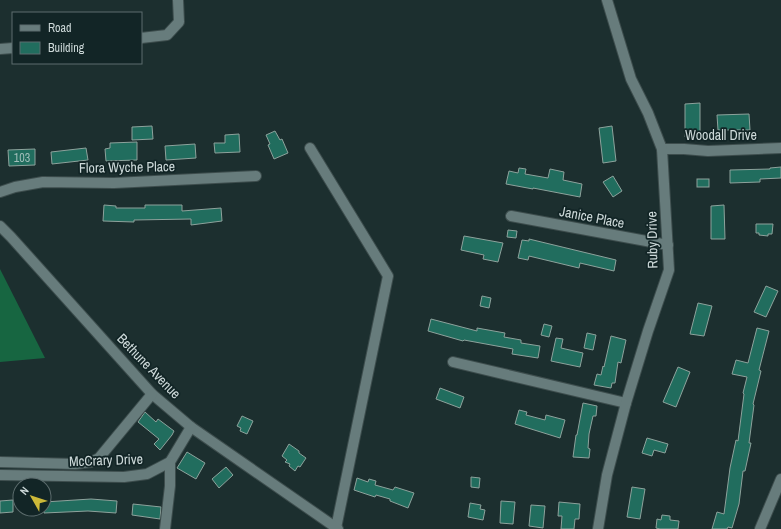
<svg xmlns="http://www.w3.org/2000/svg" width="781" height="529" viewBox="0 0 781 529" font-family="'Archivo Narrow',sans-serif">
<style>
.forest{fill:#176641}
.building{fill:#216d5e;stroke:#8da29c}
.lines{fill:none;stroke-linecap:round;stroke-linejoin:round}
.minor-casing{stroke:#3d4d4d;stroke-width:12}
.minor{stroke:#677c7c;stroke-width:10}
.labels{text-anchor:middle;stroke-width:3.5;stroke-linejoin:round;paint-order:stroke}
.number-label{font-size:12px;fill:#a2beba}
.street-label{font-size:14px;fill:#cdd9d9;stroke:#122526}
</style>
<rect width="100%" height="100%" fill="#1c2f2f"/>
<!-- forest -->
<polygon class="forest" points="0,269 45,358 0,362"/>
<!-- building -->
<g class="building">
<polygon points="700,103 700,137 685,137 685,104"/>
<polygon points="749,114 750,130 718,130 717,115"/>
<polygon points="152,126 153,139 132,140 132,127"/>
<polygon points="612,126 616,161 603,163 599,128"/>
<polygon points="275,131 280,140 282,139 288,153 274,159 268,145 270,144 266,135"/>
<polygon points="239,134 240,152 215,153 214,143 225,143 225,135"/>
<polygon points="137,142 137,160 106,161 105,149 110,148 110,143"/>
<polygon points="195,144 196,158 166,160 165,146"/>
<polygon points="86,148 88,160 52,164 51,152"/>
<polygon points="35,149 35,165 9,166 8,150"/>
<polygon points="781,167 781,178 760,179 760,182 730,183 730,170 770,169 770,168"/>
<polygon points="519,168 526,169 525,174 548,178 550,169 564,172 563,180 582,184 580,197 533,188 533,189 506,184 509,171 518,173"/>
<polygon points="613,176 622,191 613,197 603,182"/>
<rect x="697" y="179" width="12" height="8"/>
<polygon points="104,205 116,206 116,208 145,208 145,205 182,205 182,211 221,208 222,221 191,225 191,219 134,220 134,222 103,221"/>
<polygon points="724,205 725,239 711,239 711,206"/>
<polygon points="756,224 773,224 772,234 768,234 768,236 759,235 759,233 756,233"/>
<polygon points="508,230 517,231 516,238 507,237"/>
<polygon points="464,236 503,243 498,262 483,259 484,255 461,250"/>
<polygon points="529,239 616,260 614,271 580,263 579,268 529,256 528,260 518,258 522,240 529,241"/>
<polygon points="766,286 778,291 766,317 754,312"/>
<polygon points="482,296 491,298 489,308 480,306"/>
<polygon points="698,303 712,306 704,336 690,334"/>
<polygon points="431,319 477,331 477,328 505,333 504,337 521,340 521,343 540,346 538,358 512,354 513,349 464,340 463,341 428,331"/>
<polygon points="544,324 552,326 549,337 541,335"/>
<polygon points="757,328 769,331 759,370 761,371 753,404 754,405 749,443 751,443 745,471 743,471 739,504 732,528 728,527 727,529 712,529 717,512 724,514 730,468 736,440 738,441 744,394 743,393 747,377 732,374 736,360 748,363"/>
<polygon points="587,333 596,335 593,350 584,348"/>
<polygon points="611,336 626,340 621,363 618,362 615,383 612,383 611,388 594,385 597,374 601,375 603,366 604,367"/>
<polygon points="556,338 563,339 561,348 583,353 580,367 551,361"/>
<polygon points="678,367 690,372 676,407 663,402"/>
<polygon points="440,388 464,397 460,408 436,399"/>
<polygon points="583,403 597,406 596,416 593,416 589,434 588,448 590,449 589,458 573,457 576,435 577,435"/>
<polygon points="519,410 527,412 526,415 545,420 546,415 565,420 560,438 515,424"/>
<polygon points="145,412 156,422 158,419 174,431 172,435 160,450 154,444 159,439 138,422"/>
<polygon points="242,416 253,421 247,434 240,431 241,428 237,426"/>
<polygon points="647,438 668,444 665,453 654,450 652,456 642,453"/>
<polygon points="289,444 299,451 299,453 306,458 300,467 298,466 295,471 289,466 290,464 285,462 287,460 282,456"/>
<polygon points="187,452 205,463 196,479 177,468"/>
<polygon points="226,467 233,475 219,488 212,479"/>
<polygon points="471,477 480,478 479,488 471,487"/>
<polygon points="357,478 368,482 369,479 376,481 375,485 393,490 395,487 414,493 408,508 390,501 390,499 376,495 375,497 354,490"/>
<polygon points="632,487 645,489 640,519 627,517"/>
<polygon points="91,499 117,501 116,513 88,511 44,513 44,502"/>
<polygon points="13,500 13,512 0,513 0,501"/>
<polygon points="501,501 515,502 513,524 500,523"/>
<polygon points="559,502 580,504 579,519 575,519 574,529 561,529 562,516 558,516"/>
<polygon points="470,503 481,505 480,509 485,510 483,520 468,517"/>
<polygon points="133,504 161,507 160,519 132,515"/>
<polygon points="531,505 545,506 543,528 529,526"/>
<polygon points="662,515 670,516 670,520 679,521 678,529 660,529 656,528 657,519 661,520"/>
</g>
<g class="lines">
<defs>
<g id="minor">
<polyline points="141,38 167,35 179,22 178,0"/>
<polyline points="0,49 13,48"/>
<polyline points="310,148 388,276 336,528"/>
<polyline points="662,149 684,149 708,151 781,148"/>
<polyline points="0,192 15,187 43,182 114,183 256,176"/>
<polyline points="511,216 668,245"/>
<polyline points="0,226 11,237 152,394 191,427 338,529"/>
<polyline points="453,362 626,403"/>
<polyline points="0,462 75,464 91,462 99,458 152,394"/>
<polyline points="0,475 124,477 147,474 170,462 191,427"/>
<polyline points="165,529 170,486 170,462"/>
<polyline points="598,529 607,475 626,403 648,331 669,270 662,149 648,113 631,79 607,0"/>
<polyline points="760,529 781,479"/>
</g>
</defs>
<!-- minor casing -->
<use href="#minor" class="minor-casing"/>
<!-- minor -->
<use href="#minor" class="minor"/>
</g>
<g class="labels">
<!-- number labels -->
<g class="number-label">
<text x="22" y="162">103</text>
</g>
<!-- street labels -->
<g class="street-label">
<text x="721" y="140">Woodall Drive</text>
<text transform="translate(127 167) rotate(-1)" y="5">Flora Wyche Place</text>
<text transform="translate(592 217) rotate(11)" y="5">Janice Place</text>
<text transform="translate(652 240) rotate(-91)" y="5">Ruby Drive</text>
<text transform="translate(149 366) rotate(46)" y="5">Bethune Avenue</text>
<text transform="translate(106 460) rotate(-2)" y="5">McCrary Drive</text>
</g>
</g>
<!-- legend -->
<rect x="12" y="12" width="130" height="52" fill="#122526" stroke="#5d6d6e"/>
<rect x="20" y="25" width="20" height="6" fill="#677c7c" stroke="#5d6d6e"/>
<text x="48" y="32" font-size="12" fill="#cdd9d9">Road</text>
<rect x="20" y="42" width="20" height="12" fill="#216d5e" stroke="#5d6d6e"/>
<text x="48" y="52" font-size="12" fill="#cdd9d9">Building</text>
<!-- north arrow -->
<g transform="translate(32 497) rotate(309)"><circle r="19" fill="#122526" stroke="#5d6d6e"/>
<path d="M0-3L7 15L0 10L-7 15Z" fill="#cdb938"/>
<text y="-6" font-size="11" font-weight="bold" text-anchor="middle" fill="#cdd9d9">N</text>
</g>
</svg>
